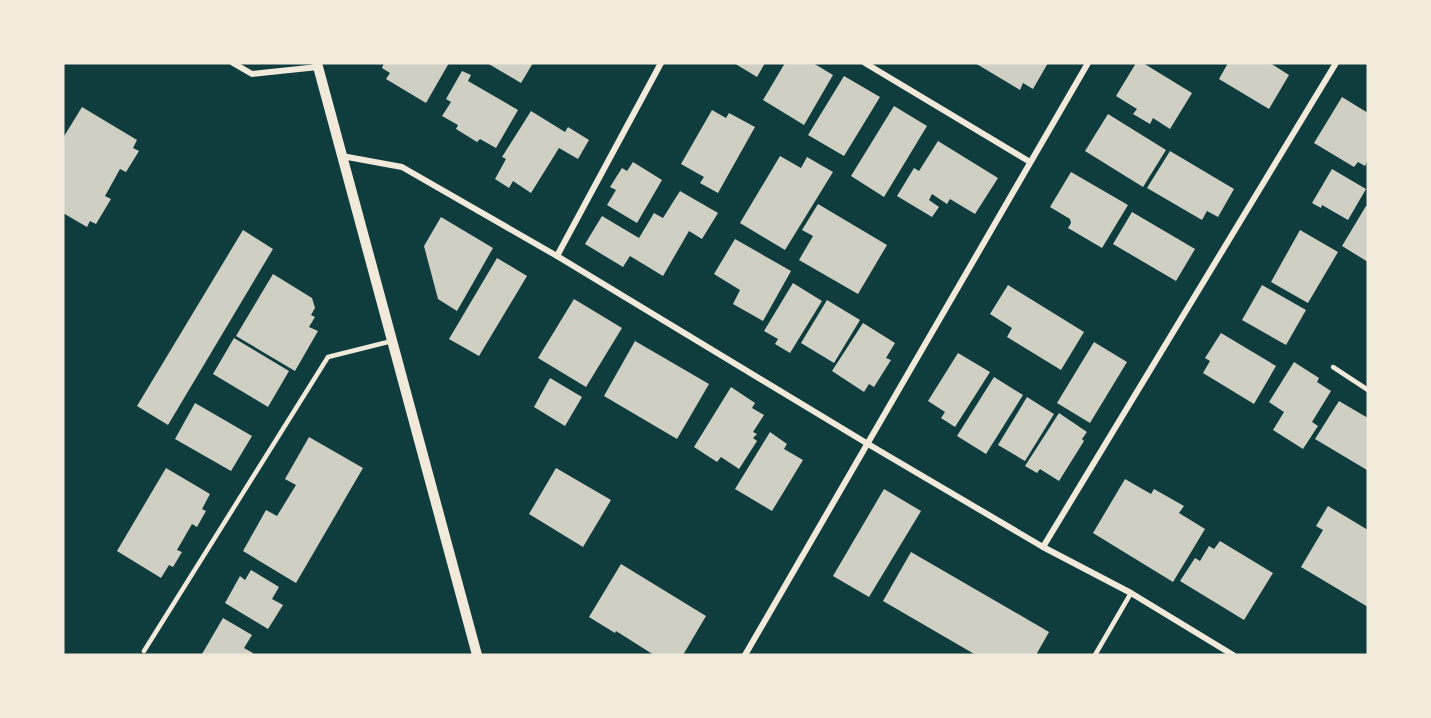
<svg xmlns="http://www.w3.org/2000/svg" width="1431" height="718" viewBox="0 0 1431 718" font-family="Overpass,sans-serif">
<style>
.building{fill:#cfcfc3}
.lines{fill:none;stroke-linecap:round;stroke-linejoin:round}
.service{stroke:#f1e9da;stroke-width:4.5}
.minor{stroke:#f1e9da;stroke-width:6}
.tertiary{stroke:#f1e9da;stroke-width:10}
</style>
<rect width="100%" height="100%" fill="#0f3d3e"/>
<!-- building -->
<g class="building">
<polygon points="384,63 449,63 426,103 386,79 390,73 382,68"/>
<polygon points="487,63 533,63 521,83"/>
<polygon points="734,63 765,63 757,77"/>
<polygon points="785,63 813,63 833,75 804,125 763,100"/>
<polygon points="975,63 1048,63 1033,89 1023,83 1020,90"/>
<polygon points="1136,63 1143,63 1192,93 1170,129 1153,118 1150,124 1133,114 1137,109 1116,96"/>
<polygon points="1228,63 1270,63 1289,75 1269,109 1219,79"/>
<polygon points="462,71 471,75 468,81 518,110 496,148 480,139 477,142 456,129 458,125 442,116 451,102 446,99"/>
<polygon points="844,76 880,97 844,156 808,135"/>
<polygon points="1342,97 1368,113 1368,160 1365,166 1358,162 1354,167 1314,143"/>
<polygon points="894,106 927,126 884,197 851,176"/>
<polygon points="82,107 137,140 133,148 139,151 126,172 120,169 105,196 111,199 96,224 90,221 87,227 63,213 63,138"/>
<polygon points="712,110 726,118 729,113 755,127 718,193 700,183 704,177 681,164"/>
<polygon points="531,111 565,132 568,127 589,140 578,159 559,148 531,193 513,181 509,188 495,179 506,159 502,157"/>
<polygon points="1108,114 1166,150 1143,187 1085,151"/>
<polygon points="938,141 998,178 975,214 950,199 947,204 932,194 929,200 939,207 932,217 897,196 914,168 919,171"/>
<polygon points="1170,151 1234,189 1218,217 1207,211 1202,220 1147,188"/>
<polygon points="780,156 801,168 807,157 833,172 785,250 740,223"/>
<polygon points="633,162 662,180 637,223 607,205 616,190 610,187 622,168 627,171"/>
<polygon points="1332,169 1366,189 1348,220 1322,205 1321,208 1312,203"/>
<polygon points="1071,172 1128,205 1102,248 1068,228 1071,223 1070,219 1050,207"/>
<polygon points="680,191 718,213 702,239 689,231 663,276 630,256 623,267 585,244 602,216 639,238 654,213 663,218"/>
<polygon points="818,204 887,245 858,294 799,260 813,236 802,230"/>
<polygon points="1366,206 1368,208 1368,262 1342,246"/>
<polygon points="1132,212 1195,249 1176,281 1113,244"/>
<polygon points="441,217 493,248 457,311 438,299 424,246"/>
<polygon points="243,230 273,249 168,425 137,406"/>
<polygon points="1300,230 1338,252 1308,303 1271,282"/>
<polygon points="735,239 791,271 763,321 733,304 740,290 714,274"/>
<polygon points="497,258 527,276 479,356 449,339"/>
<polygon points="273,274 312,298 315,308 311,315 315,317 309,327 318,331 295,371 236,336"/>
<polygon points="793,283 822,301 790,353 775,344 778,339 764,331"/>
<polygon points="1008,285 1084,332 1061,370 1007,337 1012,328 990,314"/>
<polygon points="1262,285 1306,310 1286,345 1242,320"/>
<polygon points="574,299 622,328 586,387 538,358"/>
<polygon points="827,300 860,320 834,363 801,343"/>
<polygon points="863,323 895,343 886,358 891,360 874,387 869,384 864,392 832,371"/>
<polygon points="1221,333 1276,366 1254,404 1203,373 1210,361 1205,358"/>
<polygon points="234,338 289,371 268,407 213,374"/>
<polygon points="635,341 709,384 677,439 604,396"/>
<polygon points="1094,342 1127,362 1090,423 1057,403"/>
<polygon points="958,353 990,372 955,427 941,418 945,412 928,401"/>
<polygon points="1294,362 1319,378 1317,382 1331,391 1312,422 1318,426 1303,449 1273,430 1284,412 1269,402"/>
<polygon points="994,377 1023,395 986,454 957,436"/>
<polygon points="550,378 582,397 565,426 534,407"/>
<polygon points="731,387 755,403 752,408 764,415 753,432 757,434 753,438 757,441 739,469 721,457 717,462 694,447"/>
<polygon points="1027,397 1054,414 1025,461 998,445"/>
<polygon points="1339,401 1368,418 1367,470 1315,439"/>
<polygon points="195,403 252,436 231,471 175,439"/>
<polygon points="1059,413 1087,432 1082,439 1084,441 1059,481 1040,469 1037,473 1025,466"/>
<polygon points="770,432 787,444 784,449 803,460 772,511 735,489"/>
<polygon points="309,437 363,468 296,583 243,551 266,510 277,516 296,485 285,479"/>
<polygon points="166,468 210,494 202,509 206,511 197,527 192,524 177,550 182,552 173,567 169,565 161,578 117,551"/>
<polygon points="556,468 611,500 583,547 529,514"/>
<polygon points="1125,479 1151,494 1154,489 1184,506 1179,513 1205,529 1173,582 1093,533"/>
<polygon points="884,489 921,511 869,597 833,576"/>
<polygon points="1328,506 1368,530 1368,607 1301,567 1323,530 1316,526"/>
<polygon points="1220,541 1273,573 1244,620 1180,581 1195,558 1200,561 1209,546 1214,549"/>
<polygon points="911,552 1049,632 1036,655 976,655 883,601"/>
<polygon points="621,564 706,616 683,655 654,655 616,631 615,633 589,617"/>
<polygon points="251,570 279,587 272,599 283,605 268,629 225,603 240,576 245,580"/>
<polygon points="223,618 252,635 244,648 253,653 251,655 202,654"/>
</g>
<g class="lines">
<!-- service -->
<g class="service">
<polyline points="1333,367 1368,390"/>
<polyline points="144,651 328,357 392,341"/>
<polyline points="1095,655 1131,593"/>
</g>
<!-- minor -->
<g class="minor">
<polyline points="233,63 252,74 318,67"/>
<polyline points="865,63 1030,162"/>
<polyline points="342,156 402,167 557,256 868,444 1043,547 1131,593 1233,655"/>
<polyline points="557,256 661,63"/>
<polyline points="1043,547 1336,63"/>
<polyline points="745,655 1088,63"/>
</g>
<!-- tertiary -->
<polyline class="tertiary" points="317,63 477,655"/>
</g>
<!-- border -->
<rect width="1431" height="718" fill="none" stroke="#f1e9da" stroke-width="129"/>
</svg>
